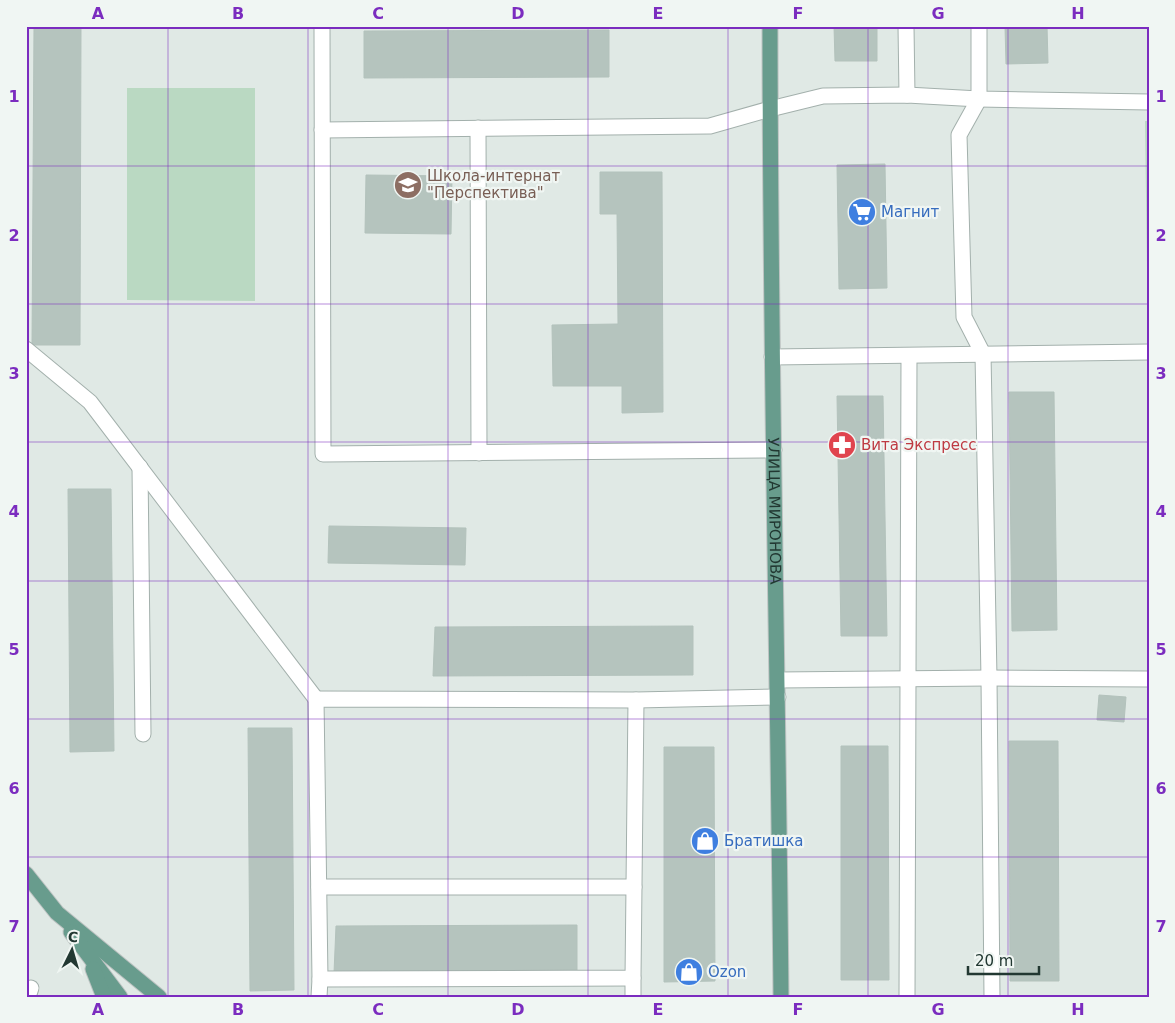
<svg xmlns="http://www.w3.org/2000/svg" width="1175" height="1023" viewBox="0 0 1175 1023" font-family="'DejaVu Sans',sans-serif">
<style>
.green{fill:#bad9c2}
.building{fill:#b5c4be;stroke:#b3c2bc}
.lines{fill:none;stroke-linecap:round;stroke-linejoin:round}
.minor-casing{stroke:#a3b0ac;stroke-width:17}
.major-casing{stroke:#bdc3c2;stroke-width:17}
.minor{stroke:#fff;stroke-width:15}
.major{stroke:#689c8d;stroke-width:15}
.grid{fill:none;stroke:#7b2cbf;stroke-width:1;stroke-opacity:0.55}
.labels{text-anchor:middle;stroke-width:4.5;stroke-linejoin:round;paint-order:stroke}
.education-label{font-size:15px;fill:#785e54;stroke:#f0f6f3;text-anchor:start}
.shop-label{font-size:15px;fill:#366cbe;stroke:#f0f6f3;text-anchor:start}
.health-label{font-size:15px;fill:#be3a42;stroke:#f0f6f3;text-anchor:start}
.street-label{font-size:15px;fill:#223832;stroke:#f0f6f3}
.neatline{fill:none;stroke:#7b2cbf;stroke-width:2}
.grid-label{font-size:16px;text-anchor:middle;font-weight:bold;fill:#7b2cbf}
</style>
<rect width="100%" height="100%" fill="#e0e9e5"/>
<!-- green -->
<g class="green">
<polygon points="127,88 255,88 255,301 127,300"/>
<polygon points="1145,121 1149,121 1149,342 1148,342"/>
</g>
<!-- building -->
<g class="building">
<polygon points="34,26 81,26 80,345 32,345"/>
<polygon points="834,26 877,26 877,61 835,61"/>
<polygon points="1005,26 1047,26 1048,63 1006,64"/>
<polygon points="609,30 609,77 364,78 364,31"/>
<polygon points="885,164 887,288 839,289 837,165"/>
<polygon points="600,172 662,172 663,412 622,413 622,386 553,386 552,325 618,324 617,214 600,214"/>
<polygon points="366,175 452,176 451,234 365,233"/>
<polygon points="1009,392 1054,392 1057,630 1012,631"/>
<polygon points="837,396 883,396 887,636 841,636"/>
<polygon points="68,489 111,489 114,751 70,752"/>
<polygon points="329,526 466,528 465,565 328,563"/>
<polygon points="693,626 693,675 433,676 435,627"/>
<polygon points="1099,695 1126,697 1124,722 1097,720"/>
<polygon points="248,728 292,728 294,990 250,991"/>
<polygon points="1009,741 1058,741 1059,981 1010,981"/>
<polygon points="841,746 888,746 889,980 841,980"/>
<polygon points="664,747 714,747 715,981 664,982"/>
<polygon points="577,925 577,974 334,973 336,926"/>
</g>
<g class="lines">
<defs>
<g id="minor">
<polyline points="322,26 323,454 774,450"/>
<polyline points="906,26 907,95"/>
<polyline points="979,26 979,99 959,135 964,317 983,354 989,678 992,997"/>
<polyline points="478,128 479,453"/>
<polyline points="322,130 710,126 770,109 823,96 907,95 979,99 1149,102"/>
<polyline points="26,349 90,402 316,699"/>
<polyline points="772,357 1149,352"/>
<polyline points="140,467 143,734"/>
<polyline points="778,680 989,678 1149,679"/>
<polyline points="319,887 634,887"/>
<polyline points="320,979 633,978 636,700"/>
<polyline points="28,997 31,988"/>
<polyline points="319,997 320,979 316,699 636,700 778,697"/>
<polyline points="633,997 633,978"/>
<polyline points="907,997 909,356"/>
</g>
<g id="major">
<path id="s1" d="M770,26c0,324 8,647 11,971"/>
<polyline points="26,874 57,913 159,997"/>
<polyline points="71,932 120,997"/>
<polyline points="93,969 104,997"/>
</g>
</defs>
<!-- minor casing -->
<use href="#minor" class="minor-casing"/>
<!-- major casing -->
<use href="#major" class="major-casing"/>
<!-- minor -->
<use href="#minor" class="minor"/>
<!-- major -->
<use href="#major" class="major"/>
</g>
<!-- grid -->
<path class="grid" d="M168,26v971M308,26v971M448,26v971M588,26v971M728,26v971M868,26v971M1008,26v971M26,166h1123M26,304h1123M26,442h1123M26,581h1123M26,719h1123M26,857h1123"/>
<!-- icons -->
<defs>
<symbol id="school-disc" viewBox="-11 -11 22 22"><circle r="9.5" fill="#8d6e63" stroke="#f0f6f3"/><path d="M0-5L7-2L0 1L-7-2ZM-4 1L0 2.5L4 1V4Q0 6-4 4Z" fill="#fff"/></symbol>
<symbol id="supermarket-disc" viewBox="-11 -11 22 22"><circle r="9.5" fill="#3f7fe0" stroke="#f0f6f3"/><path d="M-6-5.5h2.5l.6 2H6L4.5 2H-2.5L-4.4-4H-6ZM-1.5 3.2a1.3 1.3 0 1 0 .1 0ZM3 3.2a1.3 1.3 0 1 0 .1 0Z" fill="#fff"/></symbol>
<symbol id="pharmacy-disc" viewBox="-11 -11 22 22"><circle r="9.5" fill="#e0444e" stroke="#f0f6f3"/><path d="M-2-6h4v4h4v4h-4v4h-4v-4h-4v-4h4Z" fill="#fff"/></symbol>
<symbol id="shop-disc" viewBox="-11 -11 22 22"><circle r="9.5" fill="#3f7fe0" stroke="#f0f6f3"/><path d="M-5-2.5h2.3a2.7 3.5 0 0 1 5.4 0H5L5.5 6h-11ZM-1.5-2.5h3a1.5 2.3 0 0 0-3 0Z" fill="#fff"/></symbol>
</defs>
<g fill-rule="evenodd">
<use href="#school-disc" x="392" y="169" width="32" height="32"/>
<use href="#supermarket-disc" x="846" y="196" width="32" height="32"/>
<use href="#pharmacy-disc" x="826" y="429" width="32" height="32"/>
<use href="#shop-disc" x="689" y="825" width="32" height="32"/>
<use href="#shop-disc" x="673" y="956" width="32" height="32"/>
</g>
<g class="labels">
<!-- education labels -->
<g class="education-label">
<text x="427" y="181">Школа-интернат<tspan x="427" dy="17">"Перспектива"</tspan></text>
</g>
<!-- shop labels -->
<g class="shop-label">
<text x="881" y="217">Магнит</text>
<text x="724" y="846">Братишка</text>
<text x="708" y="977">Ozon</text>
</g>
<!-- health labels -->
<g class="health-label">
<text x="861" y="450">Вита Экспресс</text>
</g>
<!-- street labels -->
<g class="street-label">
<text dy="5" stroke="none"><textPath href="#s1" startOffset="485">УЛИЦА МИРОНОВА</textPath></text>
</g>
</g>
<!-- border -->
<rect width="1175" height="1023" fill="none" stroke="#f0f6f3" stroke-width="55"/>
<!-- north arrow -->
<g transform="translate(72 950) rotate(5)" stroke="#f0f6f3" stroke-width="4" paint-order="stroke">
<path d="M0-4L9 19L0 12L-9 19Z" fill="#223832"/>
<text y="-8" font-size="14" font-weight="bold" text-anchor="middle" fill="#223832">С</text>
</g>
<!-- scale -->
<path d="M968 966v8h71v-8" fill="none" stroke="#223832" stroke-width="2.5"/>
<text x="975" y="966" font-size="15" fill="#223832" stroke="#f0f6f3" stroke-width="4" paint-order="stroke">20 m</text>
<rect x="28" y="28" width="1120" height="968" class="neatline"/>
<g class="grid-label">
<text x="98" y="19">A</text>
<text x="238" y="19">B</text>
<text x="378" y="19">C</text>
<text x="518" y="19">D</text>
<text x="658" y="19">E</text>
<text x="798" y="19">F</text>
<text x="938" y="19">G</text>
<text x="1078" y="19">H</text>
<text x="14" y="102">1</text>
<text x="1161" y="102">1</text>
<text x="14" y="241">2</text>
<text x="1161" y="241">2</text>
<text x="14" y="379">3</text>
<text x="1161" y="379">3</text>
<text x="14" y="517">4</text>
<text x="1161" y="517">4</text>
<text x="14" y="655">5</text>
<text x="1161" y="655">5</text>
<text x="14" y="794">6</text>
<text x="1161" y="794">6</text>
<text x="14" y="932">7</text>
<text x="1161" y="932">7</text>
<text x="98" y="1015">A</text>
<text x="238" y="1015">B</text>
<text x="378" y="1015">C</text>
<text x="518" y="1015">D</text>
<text x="658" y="1015">E</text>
<text x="798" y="1015">F</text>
<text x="938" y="1015">G</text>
<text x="1078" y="1015">H</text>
</g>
</svg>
